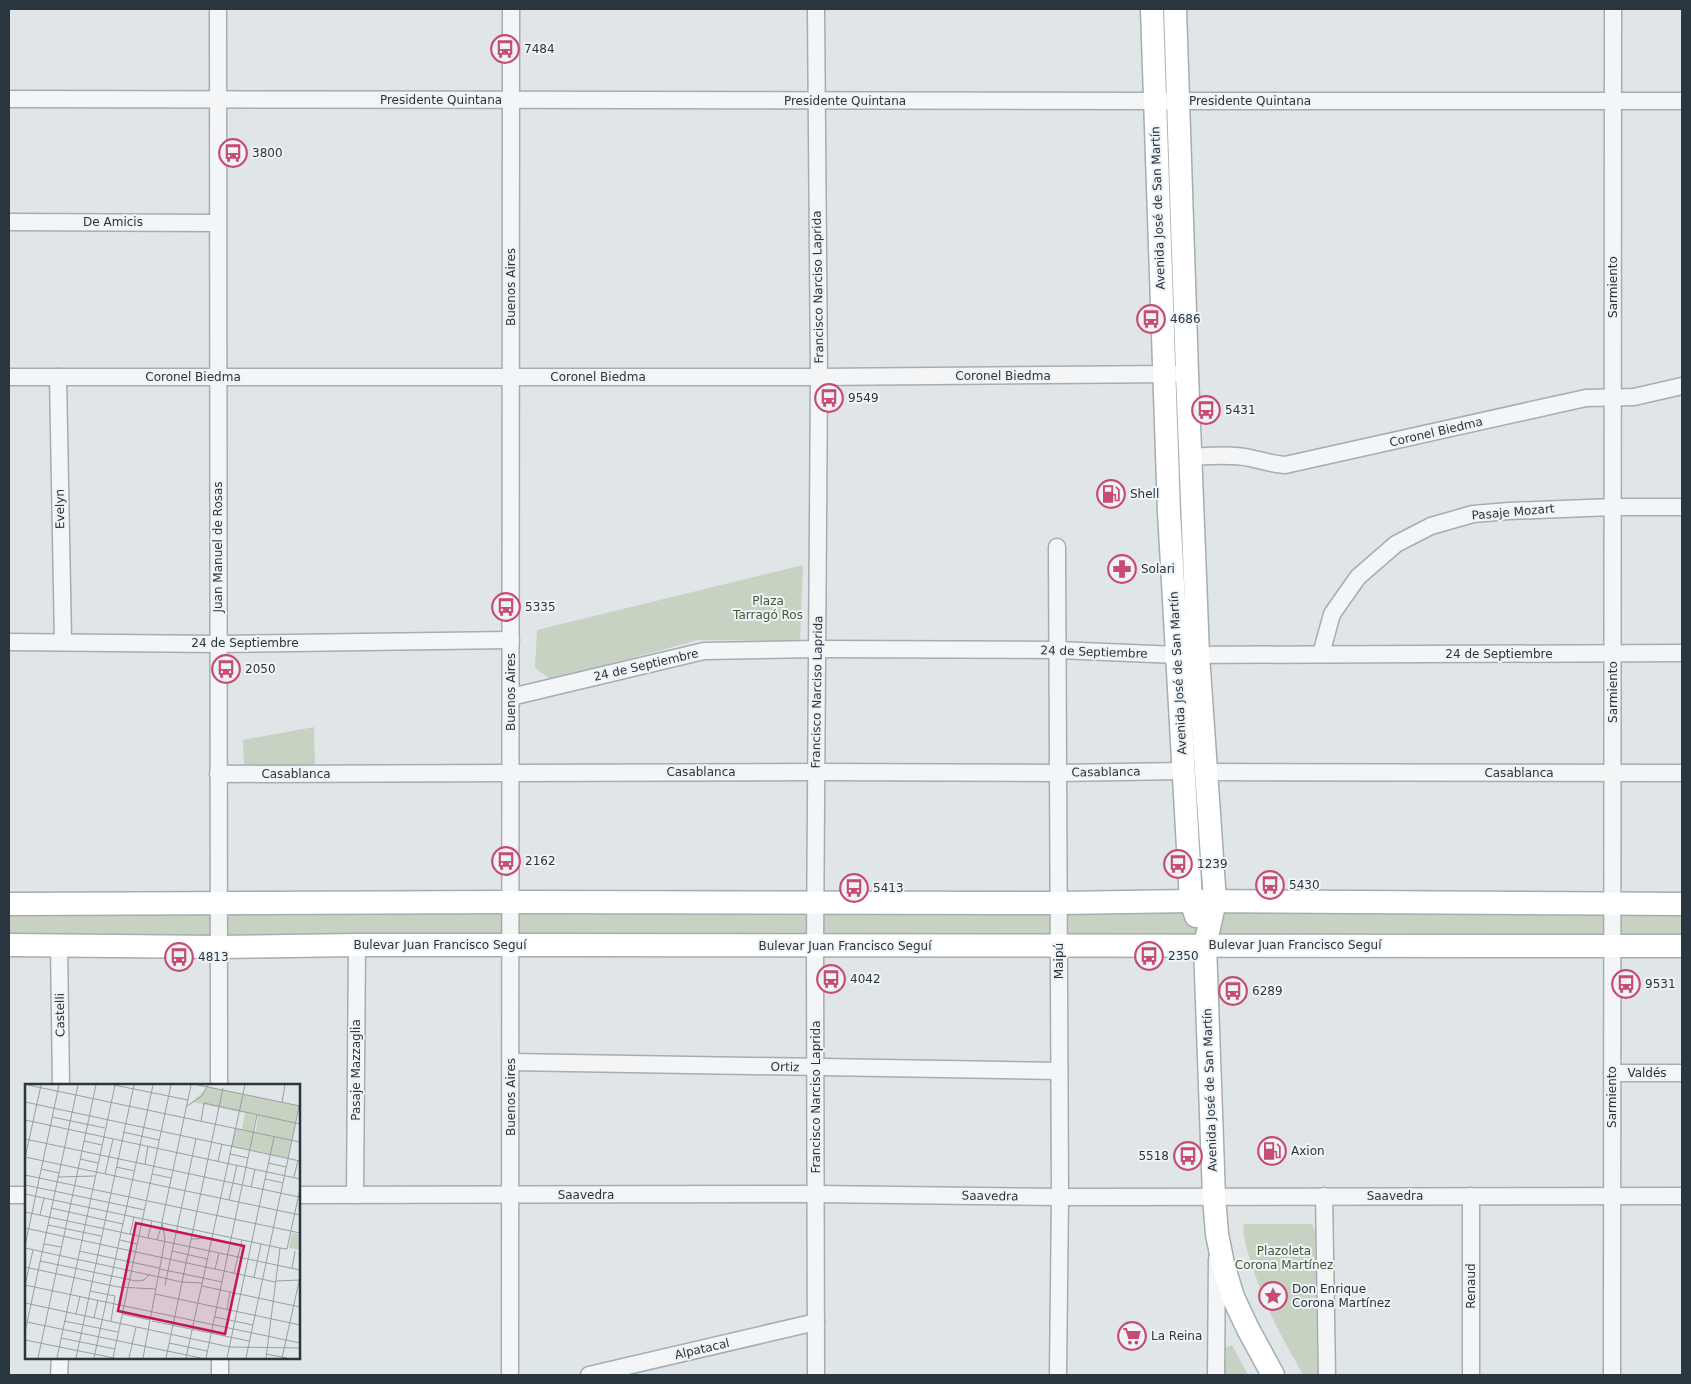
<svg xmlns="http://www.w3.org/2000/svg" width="1691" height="1384" viewBox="0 0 1691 1384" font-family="'DejaVu Sans',sans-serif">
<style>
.green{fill:#c8d2c2}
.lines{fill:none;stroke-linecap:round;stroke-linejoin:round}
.street-casing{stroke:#a5adb2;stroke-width:19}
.secondary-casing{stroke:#a5adb2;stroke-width:25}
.street{stroke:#f3f5f7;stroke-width:16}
.secondary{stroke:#fff;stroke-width:22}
.labels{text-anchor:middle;stroke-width:4;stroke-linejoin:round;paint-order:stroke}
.poi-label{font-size:12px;fill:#29353f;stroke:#eff3f6;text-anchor:start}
.street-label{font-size:12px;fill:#29353f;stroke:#eff3f6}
.park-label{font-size:12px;fill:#445a37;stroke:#eff3f6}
.inset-road{fill:none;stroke:#979fa4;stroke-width:1}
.view{fill:#c2185b;fill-opacity:0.15;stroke:#c2185b;stroke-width:2.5}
.inset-edge{fill:none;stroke:#29353f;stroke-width:2.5}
</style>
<rect width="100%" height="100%" fill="#e0e5e8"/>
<!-- green -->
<g class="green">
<polygon points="803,565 800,641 698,640 552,680 535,668 537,630"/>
<polygon points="314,727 315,767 244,768 243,740"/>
<polygon points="9,904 1682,904 1682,946 9,945"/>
<path d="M1244,1224h68l3,7 5,144h-17c-8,-16 -18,-31 -26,-48 -9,-17 -38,-87 -33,-103z"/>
<polygon points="1232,1345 1248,1375 1224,1375 1223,1352 1227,1347"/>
</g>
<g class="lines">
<defs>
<g id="street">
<polyline points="218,9 219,1085"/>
<polyline points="816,9 819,377 815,946 816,1375"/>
<polyline points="9,99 1155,101 1682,101"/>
<polyline points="9,222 218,223"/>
<polyline points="9,377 819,377 1174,374"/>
<polyline points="58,377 63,641"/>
<path d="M1190,457c20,-1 41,-3 60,1 14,3 21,6 35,7l301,-67 48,-1 48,-11"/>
<polyline points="1057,547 1060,1197 1058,1375"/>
<polyline points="9,642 218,644 511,640"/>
<polyline points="1321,654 1332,614 1358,577 1396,544 1431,526 1473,514 1509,511 1613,507 1682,507"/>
<polyline points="511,697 704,651 818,649 1058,650 1177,655 1682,653"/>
<polyline points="1206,772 1682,773"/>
<polyline points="218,774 816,772 1058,773 1183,771"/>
<polyline points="59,945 61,1085"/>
<polyline points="511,1062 1059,1071"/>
<polyline points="1612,1073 1682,1073"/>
<polyline points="9,1195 26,1195"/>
<polyline points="299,1195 816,1194 1060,1197 1682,1196"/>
<polyline points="355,1195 357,945"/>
<polyline points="1324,1196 1327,1375"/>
<polyline points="220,1358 220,1375"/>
<polyline points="59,1375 60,1358"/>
<polyline points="510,1375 511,9"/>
<polyline points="589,1375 816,1322"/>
<polyline points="1216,1375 1217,1259"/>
<polyline points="1471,1375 1471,1196"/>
<polyline points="1612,1375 1613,9"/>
</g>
<g id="secondary">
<polyline points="1152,9 1169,512 1191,901 1196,916"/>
<polyline points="1175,9 1187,373 1198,655 1215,901 1205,945 1214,1197 1217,1234 1223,1264 1233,1297 1248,1329 1273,1375"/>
<polyline points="9,904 511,902 1059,903 1191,901 1682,904"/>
<polyline points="9,945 219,947 357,945 1682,946"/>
</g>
</defs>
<!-- street casing -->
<use href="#street" class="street-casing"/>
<!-- secondary casing -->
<use href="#secondary" class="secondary-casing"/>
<!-- street -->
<use href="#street" class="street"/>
<!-- secondary -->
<use href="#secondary" class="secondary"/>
</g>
<!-- icons -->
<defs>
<symbol id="bus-ring" viewBox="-11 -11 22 22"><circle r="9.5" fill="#eff3f6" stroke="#c74b73" stroke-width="1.5"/><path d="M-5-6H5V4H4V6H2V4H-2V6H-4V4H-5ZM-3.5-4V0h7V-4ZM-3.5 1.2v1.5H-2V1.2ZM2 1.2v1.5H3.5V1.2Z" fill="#c74b73"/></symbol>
<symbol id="fuel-ring" viewBox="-11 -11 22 22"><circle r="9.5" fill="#eff3f6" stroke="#c74b73" stroke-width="1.5"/><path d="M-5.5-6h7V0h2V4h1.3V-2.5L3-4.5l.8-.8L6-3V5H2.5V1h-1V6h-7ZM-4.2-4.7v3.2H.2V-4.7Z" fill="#c74b73"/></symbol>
<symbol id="pharmacy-ring" viewBox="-11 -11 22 22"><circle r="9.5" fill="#eff3f6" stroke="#c74b73" stroke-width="1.5"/><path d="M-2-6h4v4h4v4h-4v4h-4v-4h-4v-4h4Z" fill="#c74b73"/></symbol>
<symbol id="sight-ring" viewBox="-11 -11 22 22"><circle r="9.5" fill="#eff3f6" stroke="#c74b73" stroke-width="1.5"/><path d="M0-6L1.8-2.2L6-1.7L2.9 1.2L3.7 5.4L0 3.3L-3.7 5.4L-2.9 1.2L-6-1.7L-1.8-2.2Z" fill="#c74b73"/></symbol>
<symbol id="supermarket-ring" viewBox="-11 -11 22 22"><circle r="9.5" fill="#eff3f6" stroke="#c74b73" stroke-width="1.5"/><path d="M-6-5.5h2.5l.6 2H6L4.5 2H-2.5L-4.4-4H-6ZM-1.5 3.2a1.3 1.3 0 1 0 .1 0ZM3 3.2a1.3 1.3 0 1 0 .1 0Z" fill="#c74b73"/></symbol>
</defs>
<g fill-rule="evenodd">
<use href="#bus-ring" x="489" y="33" width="32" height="32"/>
<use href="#bus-ring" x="217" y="137" width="32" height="32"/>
<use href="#bus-ring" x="1135" y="303" width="32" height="32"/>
<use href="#bus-ring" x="813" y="382" width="32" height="32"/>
<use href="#bus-ring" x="1190" y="394" width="32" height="32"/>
<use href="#fuel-ring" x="1095" y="478" width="32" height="32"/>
<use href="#pharmacy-ring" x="1106" y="553" width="32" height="32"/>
<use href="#bus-ring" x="490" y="591" width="32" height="32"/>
<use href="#bus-ring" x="210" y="653" width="32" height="32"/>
<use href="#bus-ring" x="490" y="845" width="32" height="32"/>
<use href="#bus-ring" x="1162" y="848" width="32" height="32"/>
<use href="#bus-ring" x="1254" y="869" width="32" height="32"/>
<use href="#bus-ring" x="838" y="872" width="32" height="32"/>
<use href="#bus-ring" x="1133" y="940" width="32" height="32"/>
<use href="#bus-ring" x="163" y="941" width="32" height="32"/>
<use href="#bus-ring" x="815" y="963" width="32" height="32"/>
<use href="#bus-ring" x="1610" y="968" width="32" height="32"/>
<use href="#bus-ring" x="1217" y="975" width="32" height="32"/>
<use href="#fuel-ring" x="1256" y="1135" width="32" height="32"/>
<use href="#bus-ring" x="1172" y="1140" width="32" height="32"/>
<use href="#sight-ring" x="1257" y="1280" width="32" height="32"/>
<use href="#supermarket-ring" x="1116" y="1320" width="32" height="32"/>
</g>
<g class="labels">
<!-- poi labels -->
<g class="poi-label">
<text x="524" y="53">7484</text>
<text x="252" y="157">3800</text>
<text x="1170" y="323">4686</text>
<text x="848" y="402">9549</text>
<text x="1225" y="414">5431</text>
<text x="1130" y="498">Shell</text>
<text x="1141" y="573">Solari</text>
<text x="525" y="611">5335</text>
<text x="245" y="673">2050</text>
<text x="525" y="865">2162</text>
<text x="1197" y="868">1239</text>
<text x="1289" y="889">5430</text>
<text x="873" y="892">5413</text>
<text x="1168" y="960">2350</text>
<text x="198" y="961">4813</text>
<text x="850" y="983">4042</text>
<text x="1645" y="988">9531</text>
<text x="1252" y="995">6289</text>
<text x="1291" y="1155">Axion</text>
<text x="1169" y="1160" text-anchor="end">5518</text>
<text x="1292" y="1293">Don Enrique<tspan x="1292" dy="14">Corona Martínez</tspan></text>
<text x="1151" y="1340">La Reina</text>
</g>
<!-- street labels -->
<g class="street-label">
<text x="441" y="104">Presidente Quintana</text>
<text x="845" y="105">Presidente Quintana</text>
<text x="1250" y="105">Presidente Quintana</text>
<text transform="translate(1158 208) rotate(-92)" y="4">Avenida José de San Martín</text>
<text x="113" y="226">De Amicis</text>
<text transform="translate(511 287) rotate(-90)" y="4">Buenos Aires</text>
<text transform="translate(818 287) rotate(-91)" y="4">Francisco Narciso Laprida</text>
<text transform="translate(1613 287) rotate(-90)" y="4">Sarmiento</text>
<text x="1003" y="380">Coronel Biedma</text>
<text x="193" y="381">Coronel Biedma</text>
<text x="598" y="381">Coronel Biedma</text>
<text transform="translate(1436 432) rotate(-13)" y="4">Coronel Biedma</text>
<text transform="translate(60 509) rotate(-91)" y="4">Evelyn</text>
<text transform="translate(1513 512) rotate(-5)" y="4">Pasaje Mozart</text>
<text transform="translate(218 547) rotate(-90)" y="4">Juan Manuel de Rosas</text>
<text x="245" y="647">24 de Septiembre</text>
<text transform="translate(1094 652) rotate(2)" y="4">24 de Septiembre</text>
<text x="1499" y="658">24 de Septiembre</text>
<text transform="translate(646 665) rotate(-13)" y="4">24 de Septiembre</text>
<text transform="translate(1178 673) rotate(-93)" y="4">Avenida José de San Martín</text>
<text transform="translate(511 692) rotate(-90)" y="4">Buenos Aires</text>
<text transform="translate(817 692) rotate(-89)" y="4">Francisco Narciso Laprida</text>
<text transform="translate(1613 692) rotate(-90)" y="4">Sarmiento</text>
<text x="701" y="776">Casablanca</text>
<text transform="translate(1106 772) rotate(-1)" y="4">Casablanca</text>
<text x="1519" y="777">Casablanca</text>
<text x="296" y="778">Casablanca</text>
<text x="440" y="949">Bulevar Juan Francisco Seguí</text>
<text x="1295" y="949">Bulevar Juan Francisco Seguí</text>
<text x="845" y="950">Bulevar Juan Francisco Seguí</text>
<text transform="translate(1059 961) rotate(-90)" y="4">Maipú</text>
<text transform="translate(60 1015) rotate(-91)" y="4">Castelli</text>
<text transform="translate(785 1067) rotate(1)" y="4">Ortiz</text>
<text transform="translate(356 1070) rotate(-90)" y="4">Pasaje Mazzaglia</text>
<text x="1647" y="1077">Valdés</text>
<text transform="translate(1210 1090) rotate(-92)" y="4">Avenida José de San Martín</text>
<text transform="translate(511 1097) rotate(-90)" y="4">Buenos Aires</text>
<text transform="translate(816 1097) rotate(-90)" y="4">Francisco Narciso Laprida</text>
<text transform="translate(1612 1097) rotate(-90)" y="4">Sarmiento</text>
<text x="586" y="1199">Saavedra</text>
<text transform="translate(990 1196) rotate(1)" y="4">Saavedra</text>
<text x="1395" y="1200">Saavedra</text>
<text transform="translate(1471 1286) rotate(-90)" y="4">Renaud</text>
<text transform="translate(702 1349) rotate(-13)" y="4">Alpatacal</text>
</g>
<!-- park labels -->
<g class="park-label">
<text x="768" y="605">Plaza<tspan x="768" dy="14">Tarragó Ros</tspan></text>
<text x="1284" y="1255">Plazoleta<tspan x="1284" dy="14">Corona Martínez</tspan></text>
</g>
</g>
<!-- overview -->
<g transform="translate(25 1084)">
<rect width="275" height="275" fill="#e0e5e8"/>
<path d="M183,3l91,19 -11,52 -57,-12 4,-18 21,3 2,-15 -66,-14zM220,29l11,3 -3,15 -11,-2zM267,149l8,2v15l-11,-2z" fill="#c8d2c2"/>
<path class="inset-road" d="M3,1l272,57M89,1l74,15M173,1l102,21M0,18l275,59M257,18l3,-17M162,22l15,-10 6,-11M27,33l53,11M0,36l275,59M176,37l3,-18 96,21M98,48l36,8M0,55l274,58M59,57l18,4M205,70l18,4M0,73l275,58M0,74l16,-73M55,75l18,4M193,77l4,-17M243,79l18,4M120,80l3,-18M91,83l19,4M16,85l18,4M80,90l8,-35M127,90l19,4M0,91l275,58M33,93l37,-1M269,93l4,-17M240,95l18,4M0,101l120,25M226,103l4,-18M0,110l255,54M204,116l8,-35M26,124l72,16M0,128l275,58M15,131l4,-17M23,141l53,11M0,144l250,54M105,150l4,-17M123,154l4,-18M166,155l21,-1M95,156l17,4M132,156l5,-16M19,160l17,3M0,162l34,-161M0,164l157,34 20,1M54,167l80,17M147,167l35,8M15,177l96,20 8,-1 6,-6M0,183l93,20 38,2M267,184l3,-17M135,185l62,13M190,185l4,-16M209,189l8,-33M229,193l7,-33M251,197l24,-1M0,201l275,58M0,201l8,-35M140,201l31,-146M177,202l98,21M65,207l25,5 -4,25M130,210l145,31M0,219l205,44 70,1M202,225l3,-17M51,230l4,-18M97,230l28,6M190,233l38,8M69,234l4,-18M39,237l54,11M127,237l97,20M2,238l174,36M0,248l53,-247M36,254l54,11M0,256l89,18M144,259l38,8M241,270l21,4M13,274l58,-273M32,274l58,-273M51,274l58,-273M69,274l59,-273M88,274l58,-273M104,274l7,-31M118,274l22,-118 -3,-18 29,-137M141,274l57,-270M161,274l59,-273M181,274l51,-243M202,274l47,-221M221,274l54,-256M241,274l14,-110 7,1 13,-60M257,274l18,-81"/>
<path class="view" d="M111,139l108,23 -19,88 -107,-23z"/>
<rect width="275" height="275" class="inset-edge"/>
</g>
<!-- border -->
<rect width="1691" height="1384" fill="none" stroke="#29353f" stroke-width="20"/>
</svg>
